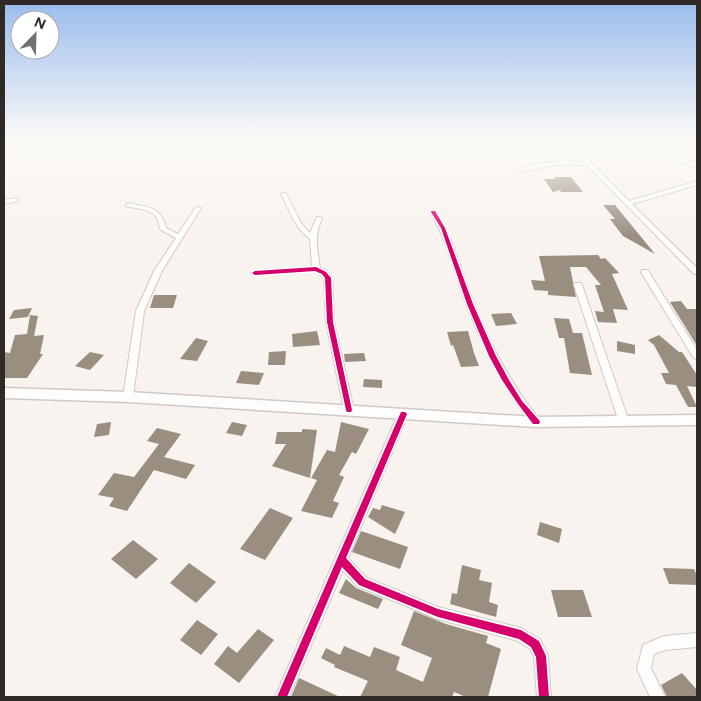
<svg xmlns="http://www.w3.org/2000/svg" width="701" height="701" viewBox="0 0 701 701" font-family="Figtree,sans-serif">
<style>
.building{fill:#9a8e81}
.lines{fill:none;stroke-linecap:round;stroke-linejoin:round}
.minor-casing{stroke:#cfcac5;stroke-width:2}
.secondary-casing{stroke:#cfcac5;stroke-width:3}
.minor{fill:#fefdfc;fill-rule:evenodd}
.secondary{fill:#fefdfc;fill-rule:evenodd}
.cycleway-casing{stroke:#fff;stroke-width:3}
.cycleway{fill:#d6006c;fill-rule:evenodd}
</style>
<rect width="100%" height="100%" fill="#f8f3ee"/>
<!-- building -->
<g class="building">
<polygon points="554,177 571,177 583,192 561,192 560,190 553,192 544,179 556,179"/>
<polygon points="603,205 615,205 655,254 623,236 610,219 615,219"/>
<polygon points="598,255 601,259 605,258 619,273 612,274 628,310 613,309 617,323 598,322 595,311 604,312 595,285 601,285 586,267 570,267 576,297 548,295 548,291 534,290 531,280 545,281 539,256"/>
<polygon points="154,295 177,295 173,308 150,308"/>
<polygon points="681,301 687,309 697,309 697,346 670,302"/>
<polygon points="32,308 28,317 9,319 14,310"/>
<polygon points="511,313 517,324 496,326 491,314"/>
<polygon points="30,315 38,316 34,336 44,335 40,354 43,354 27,378 4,378 4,352 10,353 15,335 27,334"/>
<polygon points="554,318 569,319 573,333 582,333 592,375 570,373 564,338 559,338"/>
<polygon points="317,331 320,345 293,347 292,334"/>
<polygon points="468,331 474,353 479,366 461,367 453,345 451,346 447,332"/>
<polygon points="659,335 679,352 682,352 697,375 697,387 687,386 697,407 688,407 676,385 666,384 661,373 669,373 654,345 648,340"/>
<polygon points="196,338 208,341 197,361 180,359"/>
<polygon points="617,341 635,345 635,354 617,351"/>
<polygon points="286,351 285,365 268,365 269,352"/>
<polygon points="90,352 104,355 90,370 75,366"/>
<polygon points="364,353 366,361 345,362 344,354"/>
<polygon points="241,371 264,373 259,385 236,383"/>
<polygon points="364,379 382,380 382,388 363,387"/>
<polygon points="111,422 109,435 94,437 97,424"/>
<polygon points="232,422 247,425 242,436 226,433"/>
<polygon points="341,422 369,429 356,454 352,452 339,475 344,477 333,501 339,503 332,518 301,511 317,480 311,478 327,450 335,452"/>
<polygon points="157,428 181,434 164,457 195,465 186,479 154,470 127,511 109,506 114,498 98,495 114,473 134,477 159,444 147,441"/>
<polygon points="302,429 317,430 310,478 272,466 286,444 275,444 277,432 302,432"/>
<polygon points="382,505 405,512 395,534 368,517 373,508 380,510"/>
<polygon points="270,508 293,518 265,560 240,549"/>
<polygon points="540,522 562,529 559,543 537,535"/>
<polygon points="361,531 408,547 400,569 352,552"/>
<polygon points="133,540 158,559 136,579 111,559"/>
<polygon points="189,563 216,582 196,603 170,583"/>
<polygon points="462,565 481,570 479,580 492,583 489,602 498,605 496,617 450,604 452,593 457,594"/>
<polygon points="663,568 694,569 697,576 697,585 669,584"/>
<polygon points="346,579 356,588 383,599 378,609 339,593"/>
<polygon points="551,590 583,590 592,617 558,617"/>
<polygon points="414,611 446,624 488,636 486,643 501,649 488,697 466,697 454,692 452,697 360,697 368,681 334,667 335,665 321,658 326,648 340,655 344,646 370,657 374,647 400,657 396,670 423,682 432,658 401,645"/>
<polygon points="197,620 218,634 201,655 180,640"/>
<polygon points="258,629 274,640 239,683 214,664 228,646 237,653"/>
<polygon points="682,673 697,690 697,697 667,697 661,685"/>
<polygon points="299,678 340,697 291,697"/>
</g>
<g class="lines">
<defs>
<g id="minor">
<polygon points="570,139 575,139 584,149 591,163 629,201 697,181 697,185 632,204 697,268 697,274 694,274 587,165 554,165 519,172 516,170 537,164 561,161 537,154 528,144 531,142 541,152 565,159 565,161 585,162 579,149"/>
<polygon points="611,139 619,139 636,144 638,139 643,139 641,142 641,145 697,163 697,167"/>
<path d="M282,193h4l15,30 9,10 7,-16h4l1,1c-8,19 -5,30 -2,50l7,3 5,7 2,44 20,88 -2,2h-6l-2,-2 -18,-88 -2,-44 -3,-3 -6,-4 -60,4 -4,-2 4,-2 57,-4 -2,-28c-16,-12 -20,-28 -29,-45z"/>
<polygon points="16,198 19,200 18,201 4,204 4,200"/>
<path d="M128,203c19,4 33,3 38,25l12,6 18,-27 5,1 -39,63 -18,40 -11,86 -2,2h-6l-2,-2 13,-86 18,-40 22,-33 -15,-8c-2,-3 -2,-8 -4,-12 -6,-10 -21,-9 -31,-12v-2z"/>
<path d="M433,210l2,1c17,25 25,56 36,85 17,45 38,86 69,124l1,2 -1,2h-8c-29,-36 -49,-76 -66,-120 -11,-31 -19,-64 -36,-92z"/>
<polygon points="642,270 648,270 649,272 697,350 697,360 693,357 641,272"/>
<polygon points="575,283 581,283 582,285 629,422 628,424 620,424 619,422 574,285"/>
<polygon points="403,411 406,412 408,414 348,558 367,578 438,607 521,628 540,639 548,656 551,697 537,697 534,657 530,649 518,641 438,619 357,586 343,570 289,697 275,697 398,414 400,412"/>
<polygon points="697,633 697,647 665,650 654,654 651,668 665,697 650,697 637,669 643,645 664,636"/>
</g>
<polygon id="secondary" points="4,388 128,392 536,417 697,415 697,425 536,427 128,402 4,398"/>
</defs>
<!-- minor casing -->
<use href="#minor" class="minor-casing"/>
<!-- secondary casing -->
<use href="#secondary" class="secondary-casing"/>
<!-- minor -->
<use href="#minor" class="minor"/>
<!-- secondary -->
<use href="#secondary" class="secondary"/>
<defs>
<g id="cycleway">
<polygon points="431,211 435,211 445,228 473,304 496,356 509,380 522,401 539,420 540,422 539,424 533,424 518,404 502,380 489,356 467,304 441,228 431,212"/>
<polygon points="316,267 326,272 331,278 333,322 352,410 351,412 347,412 346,410 327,322 325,278 322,274 315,271 255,275 252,273 255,271"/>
<polygon points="401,412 405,412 407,414 346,558 365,579 438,609 521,630 539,641 546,656 549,697 539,697 536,657 531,647 519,639 438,617 359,585 342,567 287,697 277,697"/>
</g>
</defs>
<!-- cycleway casing -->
<use href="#cycleway" class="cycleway-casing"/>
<!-- cycleway -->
<use href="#cycleway" class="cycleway"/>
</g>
<!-- sky -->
<linearGradient id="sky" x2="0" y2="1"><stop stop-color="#99bced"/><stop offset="0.59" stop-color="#fcfaf7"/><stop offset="1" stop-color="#fcfaf7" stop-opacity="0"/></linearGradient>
<rect width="701" height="237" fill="url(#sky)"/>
<!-- border -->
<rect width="701" height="701" fill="none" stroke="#2f2a26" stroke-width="10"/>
<!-- north arrow -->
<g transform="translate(35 35) rotate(23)"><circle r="24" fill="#ffffff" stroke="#acaaa8"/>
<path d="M0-4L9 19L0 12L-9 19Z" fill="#75706c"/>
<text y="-8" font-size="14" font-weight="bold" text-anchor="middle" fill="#2f2a26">N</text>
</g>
</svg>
